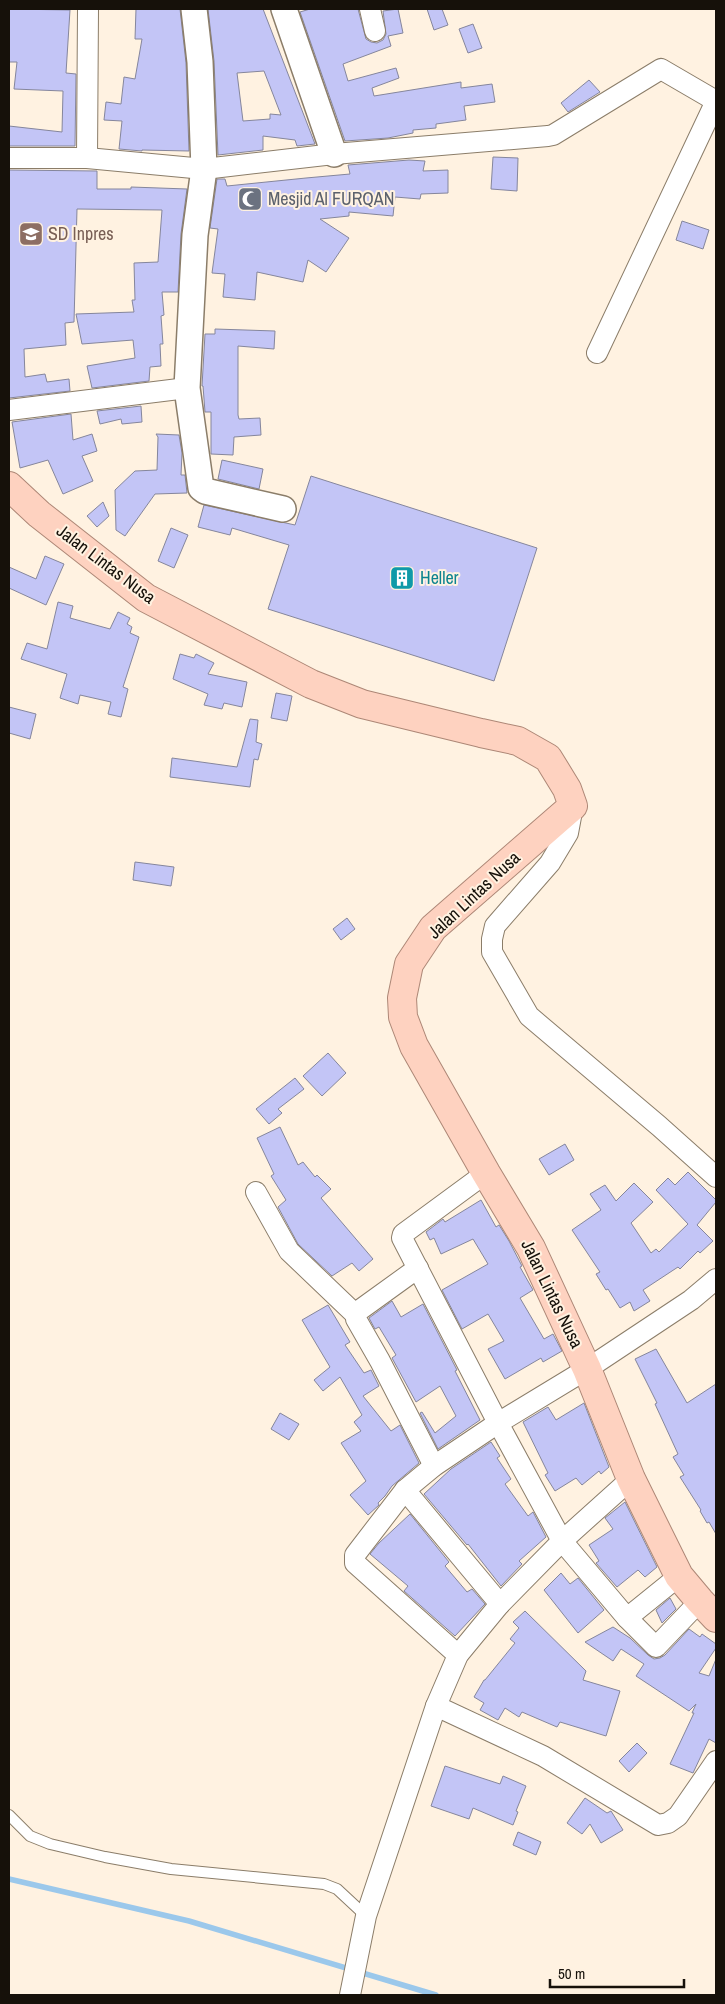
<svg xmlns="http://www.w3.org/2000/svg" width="725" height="2004" viewBox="0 0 725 2004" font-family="'Archivo Narrow',sans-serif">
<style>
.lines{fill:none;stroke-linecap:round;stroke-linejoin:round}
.stream{stroke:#9bc8eb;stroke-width:5.5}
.building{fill:#c3c5f6;stroke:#85869c;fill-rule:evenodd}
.service-casing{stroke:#8b7d69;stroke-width:12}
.minor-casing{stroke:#8b7d69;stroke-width:22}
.tertiary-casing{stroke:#8b7d69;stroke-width:28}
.trunk-casing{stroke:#ad8776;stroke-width:30}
.service{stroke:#fff;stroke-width:10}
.minor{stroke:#fff;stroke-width:20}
.tertiary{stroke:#fff;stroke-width:25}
.trunk{stroke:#fed2c0;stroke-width:28}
.labels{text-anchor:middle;stroke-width:4;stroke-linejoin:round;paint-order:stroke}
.worship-label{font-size:18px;fill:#5b616d;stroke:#fff2e1;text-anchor:start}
.education-label{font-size:18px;fill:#785e54;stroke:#fff2e1;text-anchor:start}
.street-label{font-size:18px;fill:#16110a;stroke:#fff2e1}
.culture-label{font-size:18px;fill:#0d838f;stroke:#fff2e1;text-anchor:start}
</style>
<rect width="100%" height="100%" fill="#fff2e1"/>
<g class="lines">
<!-- stream -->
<polyline class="stream" points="9,1879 189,1921 436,1995"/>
</g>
<!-- building -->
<g class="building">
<polygon points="9,9 70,10 66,73 76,74 75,146 9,146 9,126 62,132 63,91 14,89 17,62 9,62"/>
<polygon points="136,9 180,9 186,63 189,151 142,150 142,151 119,149 122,121 104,120 106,102 121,104 124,77 135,79 142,39 135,39"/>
<path d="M208,9h55l52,135 -18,2 -2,-6 -32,-4v14l-45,5 -4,-94zM264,71l17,44 -11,-1v5l-27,2 -6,-48z"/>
<polygon points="310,9 358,9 366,39 371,42 377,43 383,40 386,34 383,11 398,9 403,33 388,36 391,46 343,64 348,81 396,68 399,78 372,88 374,96 461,82 461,88 492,84 495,102 464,106 466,120 436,124 436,128 413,130 413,133 388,138 345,141 300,12"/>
<polygon points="427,9 442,9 448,25 434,30"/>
<polygon points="473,24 482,48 468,53 459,29"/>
<polygon points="589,80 600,92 568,112 561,103"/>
<polygon points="493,157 518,158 517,191 491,189"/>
<polygon points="409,160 425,161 423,171 448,170 448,193 421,194 420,199 395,197 393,216 349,212 349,216 320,219 349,238 326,272 308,260 303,282 257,272 255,300 223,297 225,274 212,273 218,229 210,228 217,179 225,179 227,186 306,178 350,174 348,165"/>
<polygon points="9,170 97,171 97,189 131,189 131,187 187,189 181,234 178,292 162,292 164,315 161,316 163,344 160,344 161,366 150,367 149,381 92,388 87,366 135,358 133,340 82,344 76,314 134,312 132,300 135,300 134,263 158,262 162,210 77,209 74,322 65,323 66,345 24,349 25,377 45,374 47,382 69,379 70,391 9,398"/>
<polygon points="682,221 709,230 703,249 676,240"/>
<polygon points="215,329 275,331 274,349 238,346 238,415 239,419 260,418 261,435 234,437 233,455 211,454 211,412 205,412 203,386 202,386 205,334 215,334"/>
<polygon points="141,406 142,422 122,424 121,419 100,424 97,411"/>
<polygon points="71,414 73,440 92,434 97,451 82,456 93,481 63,494 48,460 20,468 12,422"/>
<polygon points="156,434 179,435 182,453 181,475 185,475 187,493 155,494 125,536 116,530 115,490 135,471 157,470 158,437"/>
<polygon points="222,460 263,469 259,489 218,479"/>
<polygon points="311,476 537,548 494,681 268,609 289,545 232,528 230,535 198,527 204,505 295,525"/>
<polygon points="103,502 109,516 97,527 87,516"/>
<polygon points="171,528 188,535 174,568 158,561"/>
<polygon points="45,556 64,564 46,605 9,588 9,567 36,579"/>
<polygon points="58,602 73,606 70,618 110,629 118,612 130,618 127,624 132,627 130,633 139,637 123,687 128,689 121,717 108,714 111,702 80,695 78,704 60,698 67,674 21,659 27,643 47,649"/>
<polygon points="180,654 194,658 196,654 214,663 208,674 247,682 242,707 224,703 222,709 204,705 208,694 173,679"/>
<polygon points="276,693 292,696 287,721 271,718"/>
<polygon points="9,707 36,714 30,739 9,733"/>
<polygon points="250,719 258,720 256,742 262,744 258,760 254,759 250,787 170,777 172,758 237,767"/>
<polygon points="135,862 174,867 171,886 133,880"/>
<polygon points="347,918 355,929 341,940 333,929"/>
<polygon points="328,1053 346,1073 322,1096 303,1076"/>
<polygon points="295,1078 304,1089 278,1109 282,1113 269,1124 256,1109"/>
<polygon points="280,1127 298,1165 303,1162 315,1177 317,1175 331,1189 321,1198 373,1259 359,1271 352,1263 332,1276 298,1244 278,1207 286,1200 271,1176 274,1174 257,1138"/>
<polygon points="565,1144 574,1160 549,1175 539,1159"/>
<polygon points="688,1172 716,1200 716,1202 697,1225 713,1241 700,1253 698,1251 680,1269 678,1267 643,1290 650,1301 634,1311 630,1302 620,1308 608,1289 606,1290 596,1274 600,1272 572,1230 601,1210 590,1194 605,1185 616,1201 634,1183 653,1202 631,1223 651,1253 656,1249 659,1252 688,1224 656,1190 668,1178 675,1185"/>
<polygon points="481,1200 496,1227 499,1225 509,1241 522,1266 520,1267 533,1290 520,1298 544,1339 553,1334 562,1351 543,1362 541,1358 505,1379 488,1349 504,1341 488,1314 462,1329 442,1290 488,1264 473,1239 441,1254 434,1238 430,1240 426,1232 443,1219 445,1222"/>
<polygon points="392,1301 401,1317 423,1304 457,1370 455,1371 480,1420 438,1449 420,1413 422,1412 435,1433 456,1416 440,1386 416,1402 392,1358 396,1355 379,1327 375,1329 369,1318"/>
<polygon points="328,1305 350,1342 345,1345 364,1373 371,1370 379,1386 363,1396 391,1431 400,1425 419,1463 392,1486 385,1496 378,1503 379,1505 368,1515 350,1495 366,1481 341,1443 361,1431 354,1422 362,1415 340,1377 323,1391 314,1380 330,1367 302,1320"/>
<polygon points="656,1349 687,1403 716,1384 716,1534 709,1522 707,1523 700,1511 701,1510 680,1477 684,1475 673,1457 678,1454 655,1404 657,1403 635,1359"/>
<polygon points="584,1403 609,1467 601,1474 599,1471 582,1485 576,1478 555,1491 545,1475 548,1473 523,1422 548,1407 556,1420"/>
<polygon points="280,1413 299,1424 289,1440 271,1429"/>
<polygon points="491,1442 500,1456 497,1458 511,1479 505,1484 528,1516 533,1512 546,1537 519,1561 522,1564 501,1586 468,1544 467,1545 424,1494 451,1469"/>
<polygon points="625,1502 657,1567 645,1577 638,1570 617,1587 596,1563 599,1561 589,1545 613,1529 605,1518"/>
<polygon points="410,1514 449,1562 445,1566 467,1592 472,1589 485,1604 455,1636 404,1591 408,1586 370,1554 379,1543"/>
<polygon points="561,1573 570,1584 578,1578 604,1610 578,1633 544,1590"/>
<polygon points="670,1598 676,1609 662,1623 656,1610"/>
<polygon points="525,1611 586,1671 583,1680 620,1691 606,1736 560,1722 557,1727 522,1712 519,1717 505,1708 498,1720 480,1710 484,1703 474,1697 484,1680 485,1680 515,1643 510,1639 519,1628 513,1622"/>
<polygon points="613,1627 630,1638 648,1655 654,1659 660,1658 665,1655 689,1629 700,1637 702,1634 716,1644 716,1648 699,1673 709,1676 716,1659 716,1743 709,1739 693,1773 670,1764 694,1713 692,1713 696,1704 689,1711 636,1676 644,1664 621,1649 613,1661 585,1642"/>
<polygon points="637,1743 647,1753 629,1772 619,1761"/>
<polygon points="445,1766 500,1784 503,1776 526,1786 516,1811 518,1812 513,1825 473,1808 469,1819 431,1806"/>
<polygon points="585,1798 607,1813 611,1811 623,1830 601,1843 590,1824 582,1834 567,1823"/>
<polygon points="518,1832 541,1842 536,1855 513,1845"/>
</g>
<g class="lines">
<defs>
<polyline id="service" points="9,1815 30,1836 50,1844 105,1857 171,1869 324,1884 337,1889 366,1916"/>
<g id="minor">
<polyline points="370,9 375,31"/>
<polyline points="9,158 87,158 204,169 334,154 548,136 553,135 661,69 716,101"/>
<polyline points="87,158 88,9"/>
<polyline points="597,353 716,101"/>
<polyline points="9,410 187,388"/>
<polyline points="573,806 568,833 550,863 495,926 492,939 492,952 529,1016 659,1126 716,1177"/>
<polyline points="486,1173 403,1234 402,1238 498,1423 562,1541 627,1618 679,1576"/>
<polyline points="256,1192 289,1251 356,1315"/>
<polyline points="418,1268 357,1312 356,1319 380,1361 434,1466"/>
<polyline points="405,1490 500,1604"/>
<polyline points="627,1618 656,1647 700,1601"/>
<polyline points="458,1655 355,1563 355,1555 405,1490 434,1466 498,1423 587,1369 691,1300 716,1279"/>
<polyline points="436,1706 543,1756 658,1825 668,1823 678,1816 716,1761"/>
<polyline points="350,1995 366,1916 436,1706 458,1655 500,1604 562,1541 631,1479"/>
</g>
<g id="tertiary">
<polyline points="194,9 200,62 204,169 195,235 187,388 201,488 205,491 283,509"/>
<polyline points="284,9 334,154"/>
</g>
<polyline id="trunk" points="9,486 39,514 146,598 311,684 362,704 481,733 518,741 548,758 567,789 573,806 433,928 409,964 402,998 403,1017 414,1046 486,1173 531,1248 587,1369 631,1479 679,1576 700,1601 716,1618"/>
</defs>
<!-- service casing -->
<use href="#service" class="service-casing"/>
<!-- minor casing -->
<use href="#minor" class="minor-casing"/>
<!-- tertiary casing -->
<use href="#tertiary" class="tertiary-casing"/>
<!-- trunk casing -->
<use href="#trunk" class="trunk-casing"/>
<!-- service -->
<use href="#service" class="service"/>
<!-- minor -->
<use href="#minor" class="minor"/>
<!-- tertiary -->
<use href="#tertiary" class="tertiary"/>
<!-- trunk -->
<use href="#trunk" class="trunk"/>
</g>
<!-- icons -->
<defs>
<symbol id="mosque-square" viewBox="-11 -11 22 22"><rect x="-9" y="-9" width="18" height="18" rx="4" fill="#6b7280" stroke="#fff2e1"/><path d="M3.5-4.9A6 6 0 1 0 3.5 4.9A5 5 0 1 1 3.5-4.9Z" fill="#fff"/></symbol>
<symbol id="school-square" viewBox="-11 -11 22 22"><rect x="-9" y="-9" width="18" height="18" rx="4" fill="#8d6e63" stroke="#fff2e1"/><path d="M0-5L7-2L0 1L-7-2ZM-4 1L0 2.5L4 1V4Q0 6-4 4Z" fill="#fff"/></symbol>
<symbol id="building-square" viewBox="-11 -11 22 22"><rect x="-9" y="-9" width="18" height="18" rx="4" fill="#0f9aa8" stroke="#fff2e1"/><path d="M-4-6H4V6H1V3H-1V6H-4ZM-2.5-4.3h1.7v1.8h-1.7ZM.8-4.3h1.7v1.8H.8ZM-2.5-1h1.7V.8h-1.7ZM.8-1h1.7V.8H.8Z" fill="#fff"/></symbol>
</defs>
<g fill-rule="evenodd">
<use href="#mosque-square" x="236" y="185" width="28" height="28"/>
<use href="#school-square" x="17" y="220" width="28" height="28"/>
<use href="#building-square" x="388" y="564" width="28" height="28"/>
</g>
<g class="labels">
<!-- worship labels -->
<g class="worship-label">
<text x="268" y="205">Mesjid Al FURQAN</text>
</g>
<!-- education labels -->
<g class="education-label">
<text x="48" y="240">SD Inpres</text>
</g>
<!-- street labels -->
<g class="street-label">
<text transform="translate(106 564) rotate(37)" y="6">Jalan Lintas Nusa</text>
<text transform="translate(474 895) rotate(-43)" y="6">Jalan Lintas Nusa</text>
<text transform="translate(552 1294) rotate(64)" y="6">Jalan Lintas Nusa</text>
</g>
<!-- culture labels -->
<g class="culture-label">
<text x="420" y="584">Heller</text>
</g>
</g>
<!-- border -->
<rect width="725" height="2004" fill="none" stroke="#16110a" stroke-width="20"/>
<!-- scale -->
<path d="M550 1979v8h134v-8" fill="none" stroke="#16110a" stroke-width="2.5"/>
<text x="558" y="1979" font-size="15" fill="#16110a" stroke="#fff2e1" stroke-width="4" paint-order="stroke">50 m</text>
</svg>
